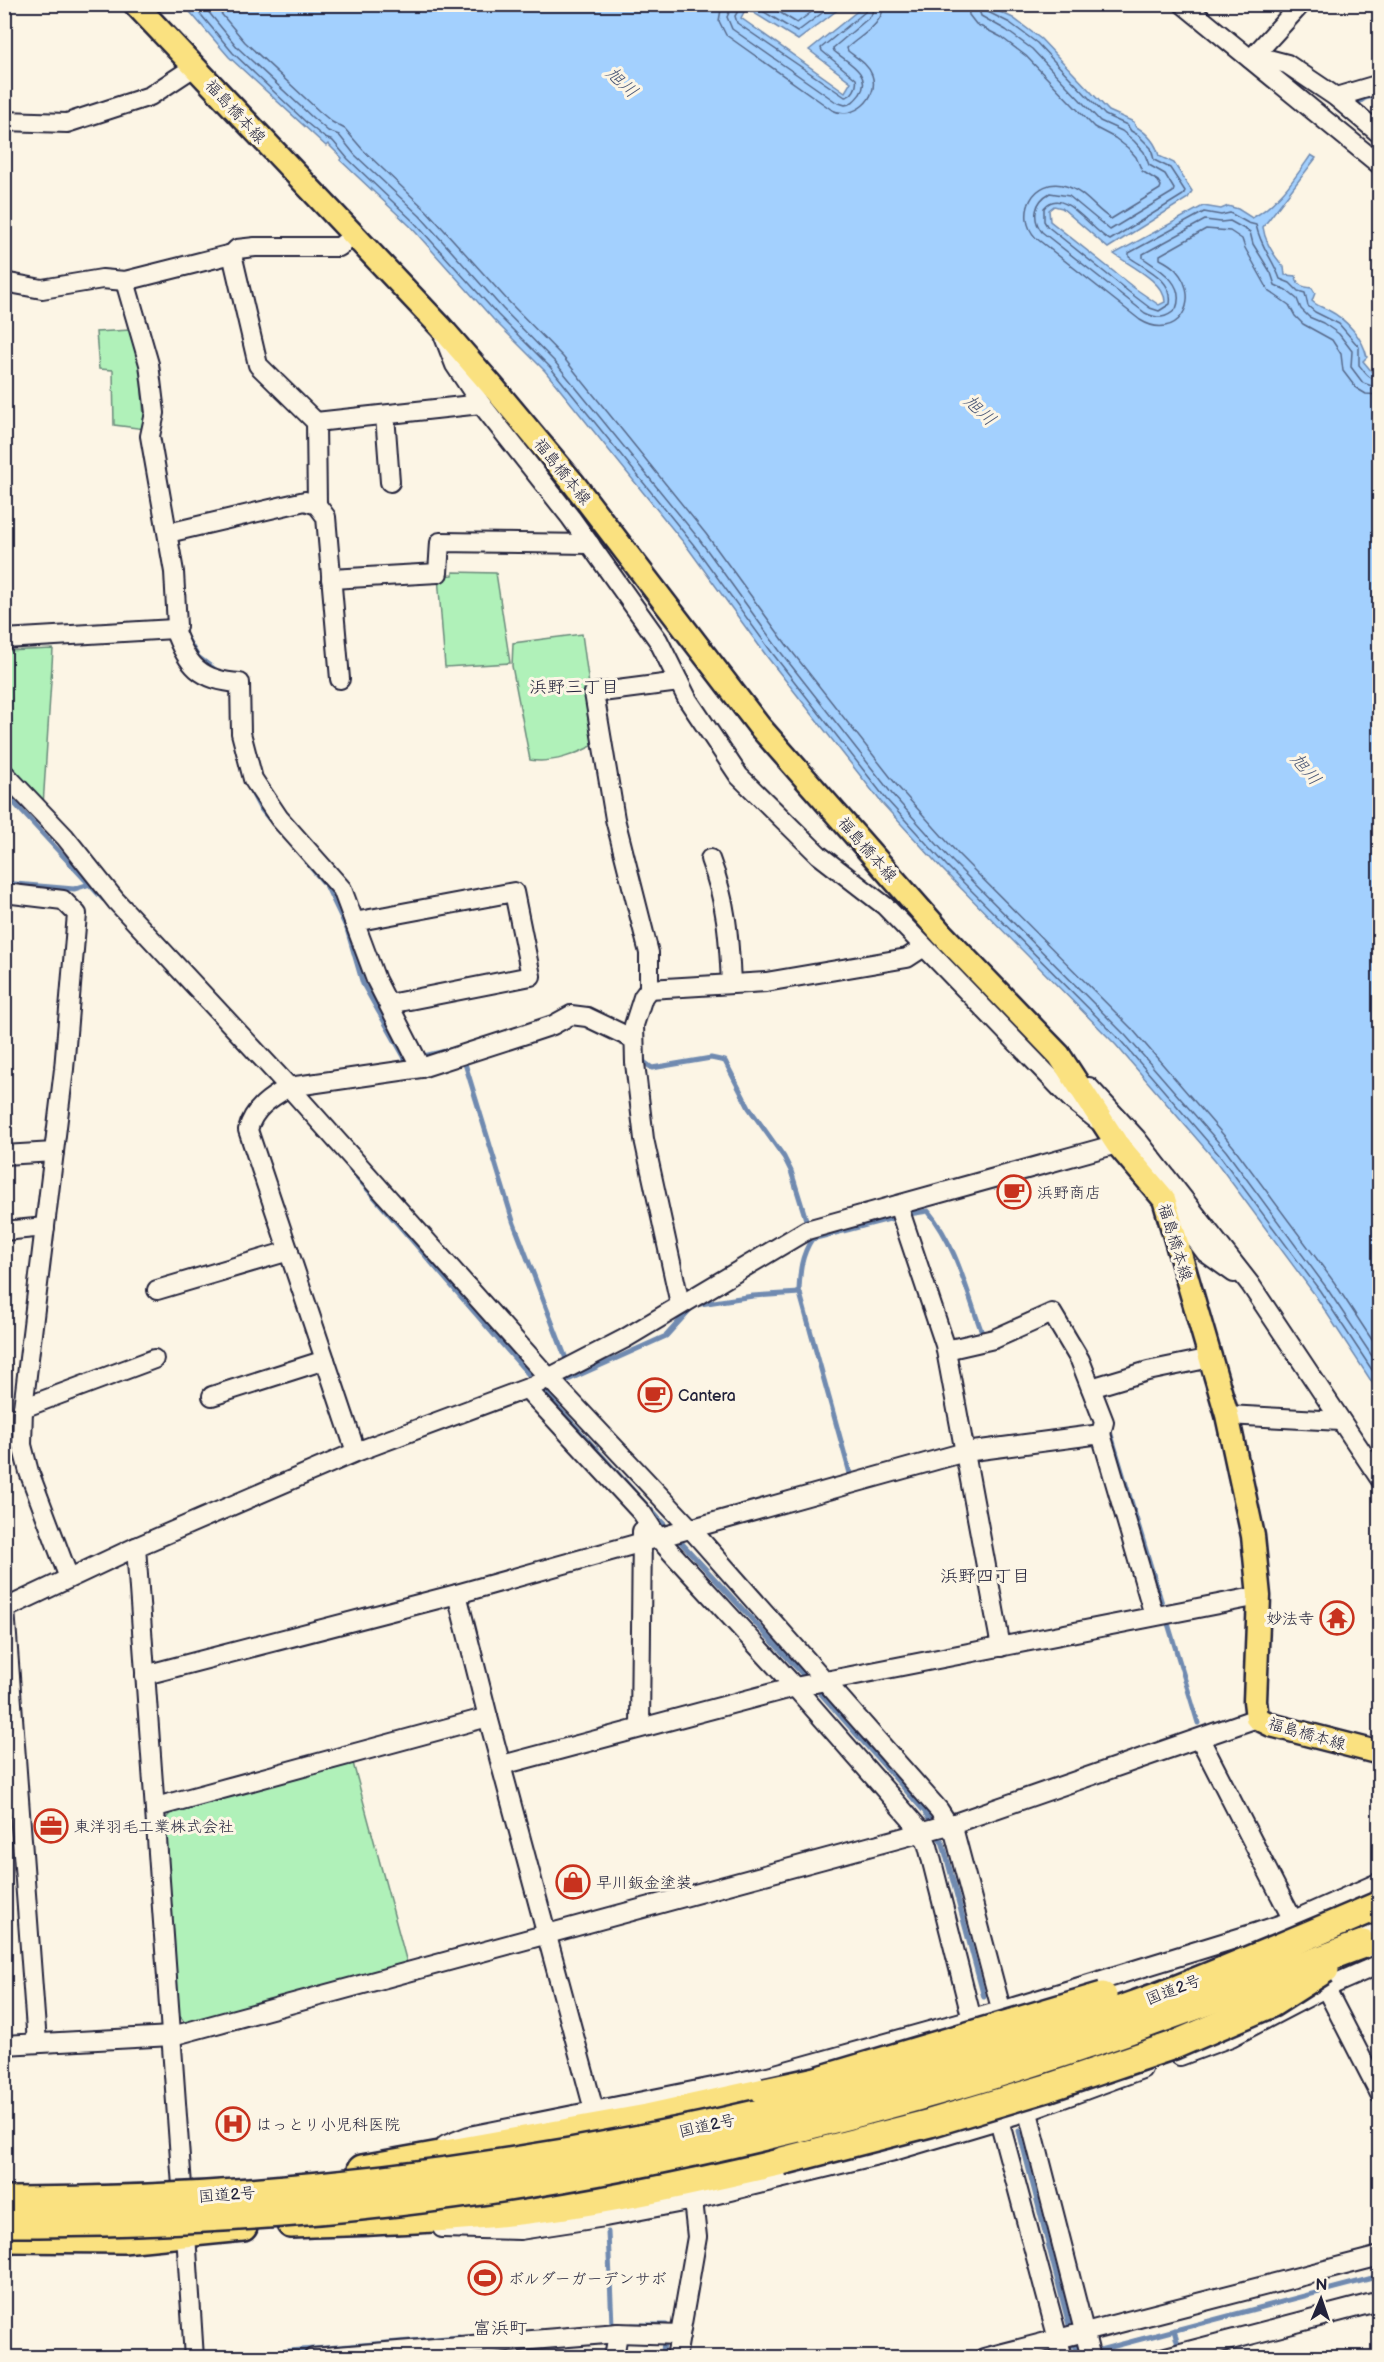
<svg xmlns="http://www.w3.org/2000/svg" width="1384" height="2362" viewBox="0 0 1384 2362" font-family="'Balsamiq Sans','Klee One',sans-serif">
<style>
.green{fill:#b0f1b9;stroke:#698a7a;stroke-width:1.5}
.water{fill:#a3d0fe;stroke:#6f8ab0;stroke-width:1.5}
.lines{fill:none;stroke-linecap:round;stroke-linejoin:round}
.shore{stroke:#566889;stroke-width:1.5}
.stream{stroke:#6f8ab0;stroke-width:5}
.minor-casing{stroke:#22223b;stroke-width:22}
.major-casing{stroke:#22223b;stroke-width:27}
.highway-casing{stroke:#22223b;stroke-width:32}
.minor{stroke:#fcf5e5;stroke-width:18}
.major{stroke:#fae180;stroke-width:22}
.highway{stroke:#fae180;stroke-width:27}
.highway-bridge-casing{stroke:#22223b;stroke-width:32;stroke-linecap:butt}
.highway-bridge{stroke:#fae180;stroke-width:27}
.labels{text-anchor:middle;stroke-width:6;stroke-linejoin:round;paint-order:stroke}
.street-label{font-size:16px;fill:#22223b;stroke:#fcf5e5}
.poi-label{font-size:16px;fill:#22223b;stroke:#fcf5e5;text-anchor:start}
.water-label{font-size:18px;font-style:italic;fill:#495676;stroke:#fcf5e5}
.neighbourhood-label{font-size:18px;fill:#22223b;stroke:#fcf5e5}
</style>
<rect width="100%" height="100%" fill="#fcf5e5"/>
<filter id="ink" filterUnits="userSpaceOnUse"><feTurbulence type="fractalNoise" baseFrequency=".0167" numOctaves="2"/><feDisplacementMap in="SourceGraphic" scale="12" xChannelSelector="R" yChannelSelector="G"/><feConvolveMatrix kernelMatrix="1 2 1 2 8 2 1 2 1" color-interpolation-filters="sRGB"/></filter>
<g filter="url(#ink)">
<!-- green -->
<g class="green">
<polygon points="130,330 140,367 145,429 114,425 113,370 99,369 96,332"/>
<polygon points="453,572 496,573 510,663 445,667 438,576 453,575"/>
<path d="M582,634l15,109c-19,11 -45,21 -67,17l-18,-94 1,-23z"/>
<polygon points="53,649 43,806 5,765 4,740 7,740 5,651"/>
<polygon points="353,1763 407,1963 185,2023 179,2015 164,1821 172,1811"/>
</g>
<!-- water -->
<path class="water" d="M184,5h660l-46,35 -52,-32 -5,10 104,74 6,-10 -42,-32 56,-45h120l28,13 28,21 68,72 25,11 1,4c12,7 21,17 24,30l15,7 18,28 -4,7 -80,50 -46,-40 -8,-2 -5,4 1,11 83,66 26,18 6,-3c0,-20 -36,-37 -51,-48l89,-48 18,3 7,-3 10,3 14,9c26,-14 42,-39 59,-63l5,3 -53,69c2,15 11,29 21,40l1,8 11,1c1,10 7,11 16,12l3,5 -3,8c5,5 10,6 16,9 18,9 35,28 39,47l-4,4 10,12 6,-4v1024l-64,-98 -100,-135 -99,-115 -173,-175 -62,-68 -113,-144 -80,-110 -143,-177 -52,-52 -83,-93 -70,-66 2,-2 -14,-14 -2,2 -97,-89z"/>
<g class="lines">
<!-- shore -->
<g class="shore">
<polyline points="192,4 233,53 308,124 325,138 333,141 348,159 414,222 498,315 550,367 693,544 773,654 886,799 947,866 1121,1041 1220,1156 1320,1291 1380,1382"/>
<polyline points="202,4 238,48 313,118 328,131 339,135 355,155 420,216 503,309 555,362 699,539 779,650 892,794 952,861 1126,1036 1226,1151 1326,1287 1380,1368"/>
<polyline points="213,4 245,42 319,111 332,122 345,129 363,150 426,210 510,303 563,357 706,534 786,644 899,788 959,855 1133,1030 1233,1146 1334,1282 1380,1352"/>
<path d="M722,4l-3,17 7,14 106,75c21,11 48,-12 40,-35 -4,-11 -15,-17 -24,-24l-1,-3c14,-13 36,-23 37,-44"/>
<path d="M733,4l-6,13 5,12 104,73 9,3c7,-1 10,-5 15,-11 13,-20 -13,-32 -26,-43l-1,-3 38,-32 4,-12"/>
<path d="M742,4l-7,12 2,7 108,74c7,-1 13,-10 11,-18l-34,-28 -1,-3 44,-36 3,-8"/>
<polyline points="751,4 797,32 834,4"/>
<polyline points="766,4 797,23 822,4"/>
<path d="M968,4l1,11 7,9 25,13 25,19 68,71 21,11 13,10 8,9 6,14 16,10 3,5 -1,3 -49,30c-15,-9 -27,-28 -45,-33 -32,-10 -52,29 -30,52l104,82c37,23 63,-20 36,-50 -4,-4 -10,-8 -16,-11v-4l46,-26 24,2 12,8 3,9 24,43 20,14 6,11 8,8 29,16 9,14 2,17 13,17 10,6 14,1"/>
<path d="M977,4l4,12 25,14 26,19 68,72 22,10 12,10 10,11 5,13 16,9 9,15 -1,3 -63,38 -41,-34 -19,-3c-15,8 -19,25 -8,39l103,81c12,6 21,6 31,-4 10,-25 -15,-39 -33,-51v-4l62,-34 16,2 9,-1 20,11 3,12 18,29 4,12 11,5 11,9 4,10 8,8 14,6 16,11 13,17 -1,16 12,16 9,3 8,-1"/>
<path d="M985,4l3,8 22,11 27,20 68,72 22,10 4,6 7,4 13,13 3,12 16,8 15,23 -2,4 -73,45c-19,-9 -47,-56 -66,-32v13l3,5 82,66 21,16 9,3 11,-7c4,-24 -24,-35 -41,-47v-4l75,-41 17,3 9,-2 18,10 8,2c5,23 17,34 24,54l10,4 8,8 7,2 3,13 7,6 24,12 20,23v18c6,7 11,18 21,11"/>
</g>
<!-- stream -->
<g class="stream">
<polyline points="1355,105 1365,98 1380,94"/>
<polyline points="183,635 185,635 198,657 221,674"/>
<polyline points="251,791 260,808 270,820"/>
<polyline points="4,792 103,899"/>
<polyline points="306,862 326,885 347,929 363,984 406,1060 450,1050"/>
<polyline points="4,883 74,889 90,884"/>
<polyline points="643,1056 644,1062 652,1068 711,1058 725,1061 749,1108 784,1157 791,1171 812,1239"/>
<polyline points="463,1057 513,1221 573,1377"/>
<polyline points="350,1169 543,1391 670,1531"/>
<polyline points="559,1384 666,1336 694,1305 753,1296 800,1293"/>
<polyline points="1109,1428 1198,1723"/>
<path d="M851,1477l-52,-187c1,-19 2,-34 13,-51l97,-25 19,-3c28,34 38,78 53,119l1,8"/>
<polyline points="677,1538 809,1681"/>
<polyline points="815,1687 925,1812 943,1844 984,1997"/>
<polyline points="1019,2131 1077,2356 1072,2358"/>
<polyline points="608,2232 612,2325 617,2325"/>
<polyline points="632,2325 666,2325 666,2328"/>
<polyline points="1174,2330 1179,2349"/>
<polyline points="1077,2356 1380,2276"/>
<polyline points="203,2358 459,2337"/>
<polyline points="662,2358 664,2343"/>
</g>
<defs>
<g id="minor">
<polyline points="1183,4 1380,165"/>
<polyline points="1251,59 1268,59 1287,64 1336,97 1380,134"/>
<polyline points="1251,59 1301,4"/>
<polyline points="1336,97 1380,84"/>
<polyline points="4,121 67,123 150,96 194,67"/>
<polyline points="232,254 258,365 316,422 317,505"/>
<path d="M125,281l24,83 6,49 -5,23 24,136 3,54 -3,3c13,36 26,52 66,54l1,50 12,46 26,39 63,71 34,91 45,88"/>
<polyline points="4,282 42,289 102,279 125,281 232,254 237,249 255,247 339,247 353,236"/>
<polyline points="443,334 455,365 481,404 571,518 658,640 688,700 739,776 819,855 885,906 1073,1101 1097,1120"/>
<polyline points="385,415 390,482"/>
<polyline points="316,422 481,404"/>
<polyline points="168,533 305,501 317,505 326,517 340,679"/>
<polyline points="331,579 438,573 440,542 590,544"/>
<polyline points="4,639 174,629"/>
<polyline points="4,773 65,837 116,901 289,1087 549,1378 690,1528 939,1810 955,1835 1008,2035"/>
<path d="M710,859c17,44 19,79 21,125"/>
<polyline points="4,893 63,900 77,914 64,1069 23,1408 22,1445 29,1472 69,1578"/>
<polyline points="354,922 514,892 531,976 389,1004"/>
<polyline points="649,989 649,953 615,819 594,693 679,682"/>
<polyline points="1089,1087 1136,1138 1250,1284 1380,1479"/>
<polyline points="4,1155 54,1152"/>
<polyline points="1169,1204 1206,1253 1234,1273"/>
<polyline points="898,1205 945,1345 1001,1647"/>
<polyline points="4,1231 45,1227"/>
<polyline points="157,1290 289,1251"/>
<polyline points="680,1304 644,1139 635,1063 634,1025 643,997 649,989 766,982 907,958 924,947"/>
<polyline points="946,1350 994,1339 1052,1313 1080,1360 1104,1422 1101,1434"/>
<polyline points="1091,1388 1148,1371 1211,1358"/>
<polyline points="527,1389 642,1513 659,1539 795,1687 922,1832 928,1846 969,2008 1063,2358"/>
<polyline points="212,1396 325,1360"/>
<polyline points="23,1408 154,1359"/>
<polyline points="1227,1415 1341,1421"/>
<path d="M356,1452l-108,-322c5,-21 22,-32 41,-43l132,-19 99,-32 33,-11 18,-10 16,2 46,22"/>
<polyline points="136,1547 182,2186"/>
<polyline points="457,1594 488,1717 594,2110"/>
<polyline points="4,1609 136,1547 356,1452 533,1386 624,1339 807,1230 1117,1144"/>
<polyline points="5,1609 37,2043"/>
<polyline points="145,1675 457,1594 965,1452 1101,1434 1154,1615"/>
<polyline points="640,1727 642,1531"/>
<polyline points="1200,1739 1298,1930"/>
<polyline points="502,1765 795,1687 1259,1596"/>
<polyline points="156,1807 488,1717"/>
<polyline points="1320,1977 1380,2094"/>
<polyline points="4,2045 172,2036 949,1825 1257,1718"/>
<polyline points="1180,2056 1231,2037 1325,1988 1380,1964"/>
<polyline points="1021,2085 1091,2358"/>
<polyline points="446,2145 469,2136 768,2076 1001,2011 1258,1932 1294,1920 1380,1882"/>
<polyline points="442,2228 520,2230 605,2217 693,2200 894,2151 1028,2111 1142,2069"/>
<polyline points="186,2234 194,2358"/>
<polyline points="313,2358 618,2333 680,2335"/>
<polyline points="614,2358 618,2333"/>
<polyline points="676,2358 697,2237 693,2200"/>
<polyline points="984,2358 1380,2256"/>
<polyline points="1162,2358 1380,2301"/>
</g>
<polyline id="major" points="135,4 440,326 494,388 574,484 759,726 942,934 1059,1055 1117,1144 1164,1199 1227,1415 1253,1536 1259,1596 1255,1701 1257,1718 1271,1725 1380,1753"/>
<g id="highway">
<polyline points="362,2169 647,2118 765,2092"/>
<path d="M291,2224c78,-3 158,-5 236,-14 86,-10 171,-30 255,-49"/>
<polyline points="4,2238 123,2239 243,2227"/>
</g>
</defs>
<!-- minor casing -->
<use href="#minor" class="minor-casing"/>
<!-- major casing -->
<use href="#major" class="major-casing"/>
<!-- highway casing -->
<use href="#highway" class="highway-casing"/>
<!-- minor -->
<use href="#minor" class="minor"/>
<!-- major -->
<use href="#major" class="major"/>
<!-- highway -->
<use href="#highway" class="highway"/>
<defs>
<g id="highway-bridge">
<polyline points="765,2092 816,2081 1103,1996"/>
<polyline points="782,2161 930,2123 1047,2088 1174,2045 1272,2003 1325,1969"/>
<path d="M4,2201c300,1 591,-41 880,-119 98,-27 197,-56 291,-92 69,-27 137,-56 205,-85"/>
<path d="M4,2223c131,0 263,-6 393,-21 192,-22 383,-65 569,-119 135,-39 266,-91 397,-139"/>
</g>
</defs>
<!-- highway-bridge casing -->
<use href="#highway-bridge" class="highway-bridge-casing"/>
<!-- highway-bridge -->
<use href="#highway-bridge" class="highway-bridge"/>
</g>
</g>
<!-- icons -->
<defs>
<symbol id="cafe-ring" viewBox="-11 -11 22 22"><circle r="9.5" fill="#fcf5e5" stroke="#c8321e" stroke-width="1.5"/><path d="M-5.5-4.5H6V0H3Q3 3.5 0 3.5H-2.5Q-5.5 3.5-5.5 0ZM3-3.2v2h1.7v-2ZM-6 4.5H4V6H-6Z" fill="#c8321e"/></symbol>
<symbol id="temple-ring" viewBox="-11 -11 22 22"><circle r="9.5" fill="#fcf5e5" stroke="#c8321e" stroke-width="1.5"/><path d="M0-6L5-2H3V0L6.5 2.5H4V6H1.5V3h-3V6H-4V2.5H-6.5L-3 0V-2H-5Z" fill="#c8321e"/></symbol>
<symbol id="office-ring" viewBox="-11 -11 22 22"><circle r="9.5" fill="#fcf5e5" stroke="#c8321e" stroke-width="1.5"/><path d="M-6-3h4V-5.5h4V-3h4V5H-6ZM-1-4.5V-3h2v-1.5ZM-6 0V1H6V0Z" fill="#c8321e"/></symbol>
<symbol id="shop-ring" viewBox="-11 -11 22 22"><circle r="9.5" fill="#fcf5e5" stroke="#c8321e" stroke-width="1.5"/><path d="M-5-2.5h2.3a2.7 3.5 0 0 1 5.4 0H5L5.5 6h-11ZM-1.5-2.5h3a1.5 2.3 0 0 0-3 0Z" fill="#c8321e"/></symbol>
<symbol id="hospital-ring" viewBox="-11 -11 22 22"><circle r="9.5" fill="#fcf5e5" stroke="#c8321e" stroke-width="1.5"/><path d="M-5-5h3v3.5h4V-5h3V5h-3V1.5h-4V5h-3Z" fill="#c8321e"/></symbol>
<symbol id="stadium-ring" viewBox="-11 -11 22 22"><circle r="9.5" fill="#fcf5e5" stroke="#c8321e" stroke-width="1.5"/><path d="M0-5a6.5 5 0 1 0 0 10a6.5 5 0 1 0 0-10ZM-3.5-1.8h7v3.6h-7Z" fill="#c8321e"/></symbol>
</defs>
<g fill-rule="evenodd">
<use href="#cafe-ring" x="995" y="1173" width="38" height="38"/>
<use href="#cafe-ring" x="636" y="1376" width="38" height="38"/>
<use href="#temple-ring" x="1318" y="1599" width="38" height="38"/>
<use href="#office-ring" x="32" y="1807" width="38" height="38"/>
<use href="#shop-ring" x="554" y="1863" width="38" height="38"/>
<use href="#hospital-ring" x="214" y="2105" width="38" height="38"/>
<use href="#stadium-ring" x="466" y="2259" width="38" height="38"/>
</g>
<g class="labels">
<!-- street labels -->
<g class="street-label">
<text transform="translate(236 111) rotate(47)" y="6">福島橋本線</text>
<text transform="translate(563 471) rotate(51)" y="6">福島橋本線</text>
<text transform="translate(868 849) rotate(49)" y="6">福島橋本線</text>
<text transform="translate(1176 1242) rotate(73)" y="6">福島橋本線</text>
<text transform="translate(1307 1733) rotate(16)" y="6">福島橋本線</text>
<text transform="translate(1173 1989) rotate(-21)" y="6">国道2号</text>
<text transform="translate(707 2125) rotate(-13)" y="6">国道2号</text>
<text transform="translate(227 2194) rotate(-4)" y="6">国道2号</text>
</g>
<!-- poi labels -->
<g class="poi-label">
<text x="1037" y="1198">浜野商店</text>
<text x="678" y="1401">Cantera</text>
<text x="1314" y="1624" text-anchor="end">妙法寺</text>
<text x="74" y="1832">東洋羽毛工業株式会社</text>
<text x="596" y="1888">早川鈑金塗装</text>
<text x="256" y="2130">はっとり小児科医院</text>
<text x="508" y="2284">ボルダーガーデンサボ</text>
</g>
<!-- water labels -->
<g class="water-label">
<text transform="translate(622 82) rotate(43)" y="6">旭川</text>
<text transform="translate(980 410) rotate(43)" y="6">旭川</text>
<text transform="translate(1306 769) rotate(50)" y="6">旭川</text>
</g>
<!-- neighbourhood labels -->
<g class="neighbourhood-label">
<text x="574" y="693">浜野三丁目</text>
<text x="985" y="1582">浜野四丁目</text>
<text x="500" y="2334">富浜町</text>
</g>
</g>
<!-- margin -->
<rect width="1384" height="2362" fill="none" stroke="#fcf5e5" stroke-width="24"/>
<rect x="12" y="12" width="1360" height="2338" fill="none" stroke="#22223b" stroke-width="2" filter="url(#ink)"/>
<!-- north arrow -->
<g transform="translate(1321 2299) rotate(2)" stroke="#fcf5e5" stroke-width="4.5" paint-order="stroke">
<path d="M0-4.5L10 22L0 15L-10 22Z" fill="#22223b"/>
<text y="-9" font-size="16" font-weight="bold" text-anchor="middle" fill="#22223b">N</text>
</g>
</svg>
